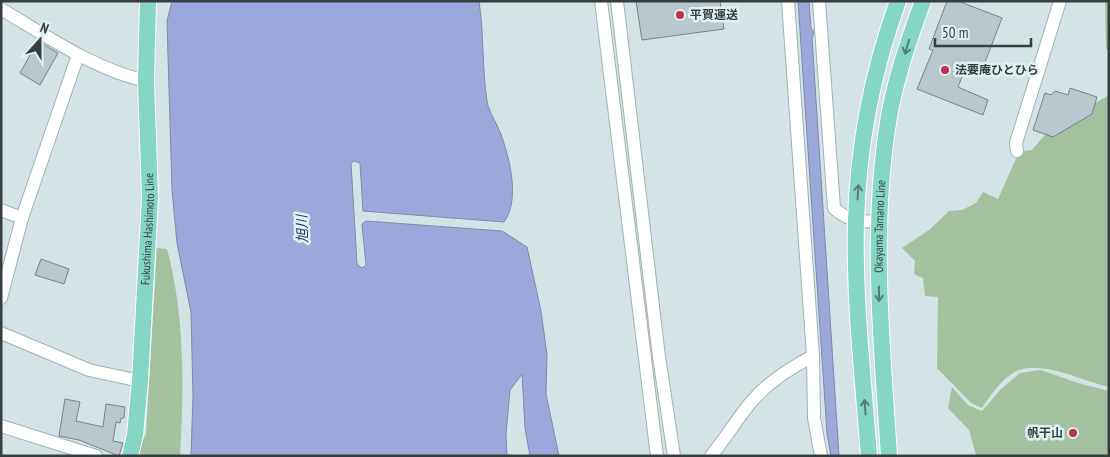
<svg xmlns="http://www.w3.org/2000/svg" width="1110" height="457" viewBox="0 0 1110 457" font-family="'PT Sans Narrow','Noto Sans JP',sans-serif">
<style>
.green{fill:#a3c19f}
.water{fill:#9ca8db;stroke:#7e88ac}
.building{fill:#bac6ce;stroke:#78828a}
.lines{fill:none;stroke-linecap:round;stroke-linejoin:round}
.minor-casing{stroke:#a2b1b3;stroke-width:14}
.major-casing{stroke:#fff;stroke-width:18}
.minor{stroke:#fff;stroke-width:12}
.major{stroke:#86d6c5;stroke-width:16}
.oneway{stroke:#577b75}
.poi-dot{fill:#bf2f51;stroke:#e0f1f3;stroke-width:2}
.labels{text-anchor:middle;stroke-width:5;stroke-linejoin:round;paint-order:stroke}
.poi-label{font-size:12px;font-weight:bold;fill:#383e3f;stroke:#e0f1f3;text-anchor:start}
.street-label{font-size:12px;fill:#383e3f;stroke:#e0f1f3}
.water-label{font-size:14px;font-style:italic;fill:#29316f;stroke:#e0f1f3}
</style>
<rect width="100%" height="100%" fill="#d3e3e6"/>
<!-- green -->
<g class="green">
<polygon points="1105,1 1109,1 1109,50 1106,49"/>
<path d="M1109,95v292c-26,-6 -65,-26 -90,-17 -16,6 -28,25 -37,38l-11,-5 -34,-35 1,-71 -13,-1 -2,-18 -9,-4 1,-13 -13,-13 27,-18 20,-19 13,-1 14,-7 7,-11 15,7 21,-47 13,-2 17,-20z"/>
<path d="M157,248l10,1c18,67 17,138 13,207h-46l12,-22z"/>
<polygon points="1041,370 1078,383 1109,391 1109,456 976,455 969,430 948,408 952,387 968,405 982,411 1001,389 1020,373"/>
</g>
<!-- water -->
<g class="water">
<path d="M172,1h307c5,33 3,67 8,100 2,12 11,24 15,36 8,24 18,63 2,85l-141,-11 -3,-48 -6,-2 -3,2 6,101 5,4 4,-3 -4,-41 4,-3 136,10 25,16 14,64 6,44 -1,39 13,62h-29l-5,-28 -3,-54 -12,16 -4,44 1,22h-316l2,-60 -2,-84 -14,-69 -5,-53 -5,-169z"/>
<polygon points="798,1 809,1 811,28 814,32 812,38 839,456 831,456 827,433"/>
</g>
<!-- building -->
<g class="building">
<polygon points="636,1 720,1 724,29 642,40"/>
<polygon points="947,1 958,1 1002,18 982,70 967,64 958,87 988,100 983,115 917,89 933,50 929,49"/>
<polygon points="38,41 58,53 40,85 20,73"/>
<polygon points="1070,88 1097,97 1092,114 1053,137 1033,130 1045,93 1051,95 1055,91 1068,95"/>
<polygon points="41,259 69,269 64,284 35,275"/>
<polygon points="65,399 80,402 76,421 103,427 106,404 125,407 124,418 121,418 120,423 116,422 113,441 123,443 119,456 79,440 59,436"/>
</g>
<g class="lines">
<defs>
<g id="minor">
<polyline points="601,1 657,456"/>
<polyline points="617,1 659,357 674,456"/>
<polyline points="788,1 813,356 814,418 821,456"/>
<path d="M819,1l15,207c13,13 27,13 44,14"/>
<path d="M1,9c46,27 92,60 145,72"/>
<polyline points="1017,151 1016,143 1060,1"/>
<polyline points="1,210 22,218"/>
<polyline points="1,298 22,218 78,55"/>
<polyline points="1,333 89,370 140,381"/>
<polyline points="1,426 96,456"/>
<path d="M711,456c14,-17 26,-37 40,-54 17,-20 39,-34 62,-46"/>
</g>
<g id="major">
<path id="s1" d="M130,456l5,-21 5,-54 10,-183 -4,-117 2,-80"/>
<path d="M869,456c-6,-78 -15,-157 -13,-235 2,-74 17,-151 42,-220"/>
<path id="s2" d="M889,456c-7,-109 -18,-218 -2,-327 6,-43 21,-87 36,-128"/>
</g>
</defs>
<!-- minor casing -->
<use href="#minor" class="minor-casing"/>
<!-- major casing -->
<use href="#major" class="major-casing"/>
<!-- minor -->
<use href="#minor" class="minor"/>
<!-- major -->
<use href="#major" class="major"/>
</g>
<!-- one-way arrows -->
<defs><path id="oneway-shaft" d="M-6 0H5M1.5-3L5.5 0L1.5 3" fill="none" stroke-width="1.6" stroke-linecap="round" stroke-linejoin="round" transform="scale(1.25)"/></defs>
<g class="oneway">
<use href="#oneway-shaft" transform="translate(907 47) rotate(107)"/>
<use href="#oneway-shaft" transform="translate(858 192) rotate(-86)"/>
<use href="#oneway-shaft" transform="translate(879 294) rotate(89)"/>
<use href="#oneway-shaft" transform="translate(865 407) rotate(-94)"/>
</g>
<!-- markers -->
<g class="poi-dot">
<circle cx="680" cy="15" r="5"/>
<circle cx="945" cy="70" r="5"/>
<circle cx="1073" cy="433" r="5"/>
</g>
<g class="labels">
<!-- poi labels -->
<g class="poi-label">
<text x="690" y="19">平賀運送</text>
<text x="955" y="74">法要庵ひとひら</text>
<text x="1063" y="437" text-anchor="end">帆干山</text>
</g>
<!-- street labels -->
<g class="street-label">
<text dy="4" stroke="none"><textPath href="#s2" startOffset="230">Okayama Tamano Line</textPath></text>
<text dy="4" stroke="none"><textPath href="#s1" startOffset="228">Fukushima Hashimoto Line</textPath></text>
</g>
<!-- water labels -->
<g class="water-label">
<text transform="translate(302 229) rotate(-92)" y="5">旭川</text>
</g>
</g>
<!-- border -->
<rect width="1110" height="457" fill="none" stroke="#383e3f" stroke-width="5"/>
<!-- north arrow -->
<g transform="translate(40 40) rotate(21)" stroke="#e0f1f3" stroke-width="4" paint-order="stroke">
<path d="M0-4L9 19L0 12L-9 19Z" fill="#383e3f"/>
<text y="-8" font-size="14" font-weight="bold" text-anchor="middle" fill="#383e3f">N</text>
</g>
<!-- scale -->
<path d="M935 38v8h96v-8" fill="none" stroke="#383e3f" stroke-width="2.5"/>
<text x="942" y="38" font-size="15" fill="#383e3f" stroke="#e0f1f3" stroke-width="4" paint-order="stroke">50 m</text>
</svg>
